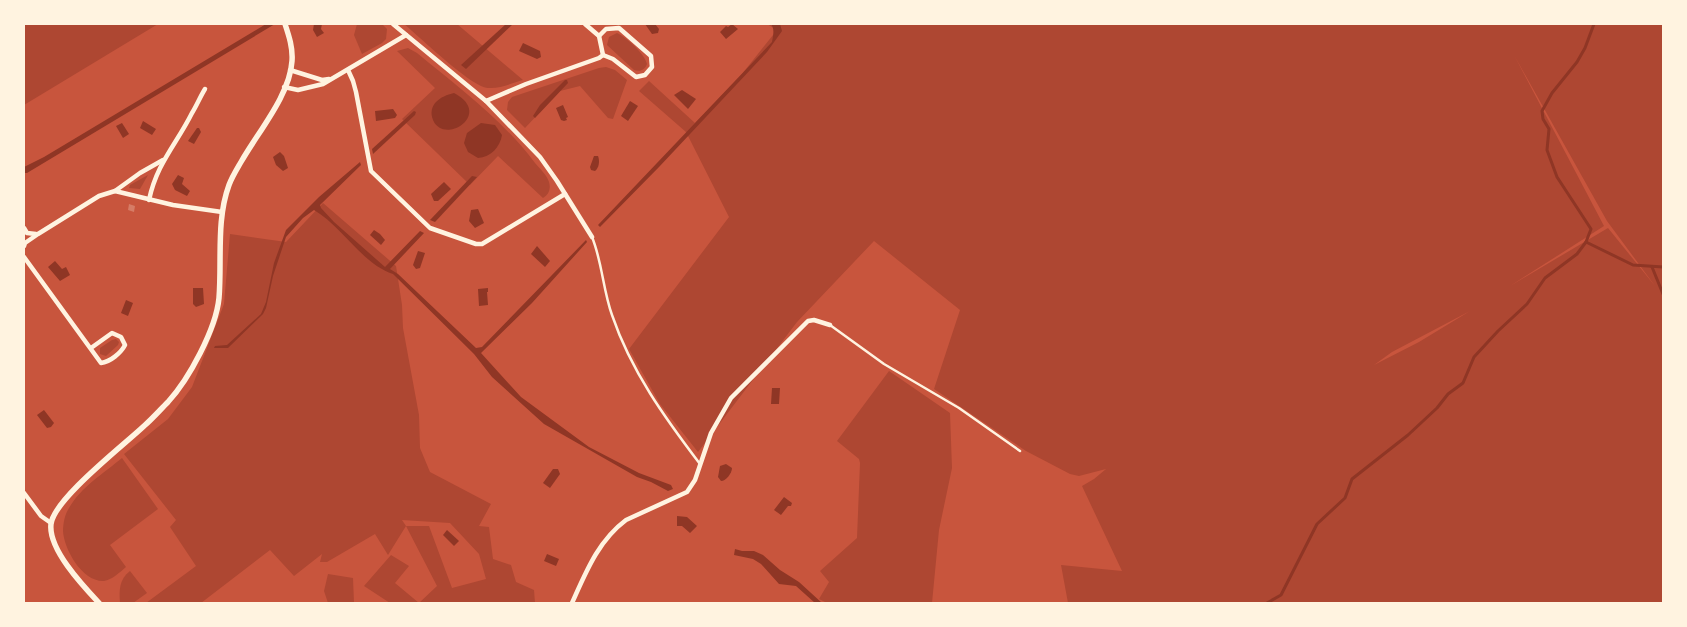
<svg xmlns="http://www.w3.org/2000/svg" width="1687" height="627" viewBox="0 0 1687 627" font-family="'Asap Condensed',sans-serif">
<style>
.green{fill:#ae4732;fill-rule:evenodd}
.water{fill:#8f3625}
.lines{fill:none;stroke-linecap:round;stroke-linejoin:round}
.stream{stroke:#8f3625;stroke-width:3}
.building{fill:#d67c66}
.service{stroke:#fff3e0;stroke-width:2.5}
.minor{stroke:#fff3e0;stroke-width:4.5}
.tertiary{stroke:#fff3e0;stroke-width:5.5}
</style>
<rect width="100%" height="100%" fill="#c8553d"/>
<!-- green -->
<g class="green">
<polygon points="24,24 158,24 24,105"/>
<polygon points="357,24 382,24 387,29 386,39 382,43 362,54 354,35"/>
<path d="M404,24h53l66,56c-11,3 -23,9 -35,8 -17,-1 -68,-51 -84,-64z"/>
<path d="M767,24h896v579h-595l-7,-38 61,6 -40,-85 12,-7 12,-10 -27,7 -9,-2 -44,-23 -92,-62 26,-79 -86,-69 -77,81 -99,130 -38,-48 -31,-55 100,-132 -43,-85 -47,-41 10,-10 46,42 47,-49 35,-44zM1514,55l93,166 48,65 -47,-58 -98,58 94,-60zM1470,311l-51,31 -45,23 18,-13z"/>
<path d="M617,33c10,5 27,20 30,31 -2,6 -7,8 -13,6l-27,-25 2,-8z"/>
<path d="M408,48l9,5c41,34 86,67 118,110 5,6 12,12 14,19 2,7 0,12 -6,16l-45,-42 -28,29 -67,-65 -1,-1 33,-31 -38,-37z"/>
<polygon points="606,67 615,70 627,80 613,119 608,118 580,86 560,91 525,128 507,110 508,102 512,97 599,68"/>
<polygon points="148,175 140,189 129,188 130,185"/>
<path d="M323,203l73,63 6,39 1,23 16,87 1,33 10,24 61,32 -12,22 10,1 4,32 18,6 5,17 18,8 1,13h-145l-26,-17 27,-31 18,11 -14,17 24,20 18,-17 -31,-60 -18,29 -13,-21 -48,28h-7l2,-8 -28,22 -24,-26 -69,53h-55l50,-37 -26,-39 6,-7 -52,-66 44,-35 24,-32 32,-83 6,-70 56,8zM402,520l48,3 29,31 7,25 -34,9 -23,-62h-23z"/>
<polygon points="116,339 119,342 118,345 106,356 100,354 100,348 112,340"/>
<polygon points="889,371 950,413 952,468 939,530 932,603 827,603 819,599 829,582 820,571 857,538 860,463 859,459 837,441"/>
<path d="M122,458l36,51 -48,36 16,22c-6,5 -14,13 -22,14 -22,1 -40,-32 -41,-50 0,-8 2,-17 6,-23 12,-21 35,-35 53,-50z"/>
<path d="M130,571l17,22 -14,10h-13c-1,-12 -1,-24 10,-32z"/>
<polygon points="328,574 353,578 354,603 328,603 324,591"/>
</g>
<!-- water -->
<g class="water">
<polygon points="266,24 275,24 27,173 24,173 24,167 44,157"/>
<polygon points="314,24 322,24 321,29 324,33 317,37 313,30"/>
<polygon points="506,24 513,24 466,69 461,65"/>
<polygon points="645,24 655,24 659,29 658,33 652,34"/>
<polygon points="732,24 738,29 726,39 720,32 726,26 728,27"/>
<path d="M771,24h9l2,7 -15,21 -108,115 -59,60 -2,-2 174,-183c1,-6 3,-13 -1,-18z"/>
<polygon points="523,43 540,51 541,57 537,59 519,51"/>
<polygon points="565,80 567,80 568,83 535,118 533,116 540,105"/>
<polygon points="682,90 696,99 688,109 674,95"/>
<path d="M454,93c40,21 -10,53 -21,27 -6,-15 7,-24 21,-27z"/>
<polygon points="630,101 638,106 628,121 621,116"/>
<polygon points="563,105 568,117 566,118 567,120 564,121 561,120 556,108"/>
<polygon points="393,109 397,115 395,118 376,121 375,111"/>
<polygon points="414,111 416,112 415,115 373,154 372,149"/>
<polygon points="143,121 156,129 152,135 140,128"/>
<polygon points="122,123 129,134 123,138 116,126"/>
<path d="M481,123l14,2 7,10c-2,12 -11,22 -24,23l-10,-6 -4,-9 3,-10z"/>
<polygon points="197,128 199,128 201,132 194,144 188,141"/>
<polygon points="280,152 284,156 288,168 283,171 276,165 273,157"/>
<path d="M594,156h4c2,5 1,12 -3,15l-4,-1 -1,-3z"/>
<path d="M360,162l1,3 -41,40 1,3 13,14 51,45 35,-36 4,2 -34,36 8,5 78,74 6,-1 104,-107 1,2 -55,61 -51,50 40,44 68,50 50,26 32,12 2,4 -5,2 -17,-9 -14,-5 -93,-53 -52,-47 -18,-23 -81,-80c-31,-10 -51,-48 -79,-64l-11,8 -17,19 -13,39 -7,32 -3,6 -35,34h-14l1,-2 12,-1 34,-31 5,-12 8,-39 12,-33 33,-33z"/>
<polygon points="178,175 184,178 182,184 190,191 187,196 175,190 172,184"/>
<polygon points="472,176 477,177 435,222 430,220"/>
<polygon points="444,182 451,189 438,201 434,201 431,194"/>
<polygon points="478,209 484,223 475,228 469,221 471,210"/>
<polygon points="374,230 380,234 385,240 381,245 370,235"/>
<polygon points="537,246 550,261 545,267 531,254"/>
<polygon points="418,251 425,253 420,268 416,269 413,265"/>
<polygon points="55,261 62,269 66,267 70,275 60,281 48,267"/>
<polygon points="193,288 203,288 204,304 196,307 193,304"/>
<polygon points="488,288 488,292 487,292 488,305 479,306 478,289"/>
<polygon points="126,300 133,303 128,316 121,313"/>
<polygon points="772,388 780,388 779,404 771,404"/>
<polygon points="44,410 54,423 51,427 47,428 37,415"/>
<path d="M726,464l6,4c0,5 -6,13 -11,13l-3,-4 2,-11z"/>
<polygon points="553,469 558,469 560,474 550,488 543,483"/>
<polygon points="784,497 792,503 791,506 788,506 781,515 774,510"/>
<polygon points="677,516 687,517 697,526 690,533 682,526 677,526"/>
<polygon points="447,530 459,541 454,546 443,535"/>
<polygon points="735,549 742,551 754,551 763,555 780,570 799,582 822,603 815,603 796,586 779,584 761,564 753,559 734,555"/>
<polygon points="547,554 559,559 556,566 544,561"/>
</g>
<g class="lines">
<!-- stream -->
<g class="stream">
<polyline points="1586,242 1633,265 1663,267"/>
<polyline points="1652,267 1663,294"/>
<polyline points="1267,603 1281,595 1317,524 1345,498 1352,479 1408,435 1437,408 1448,394 1463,383 1474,357 1498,331 1527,304 1545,278 1577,254 1586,242 1591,229 1557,177 1547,150 1549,129 1543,119 1542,111 1552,93 1577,62 1585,48 1594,24"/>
</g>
</g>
<!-- building -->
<polygon class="building" points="129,204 135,206 134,212 128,210"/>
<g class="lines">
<!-- service -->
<g class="service">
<path d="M592,237c10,24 11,53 20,78 19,56 53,103 88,149"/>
<polyline points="830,325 884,364 959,408 1020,451"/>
</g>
<!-- minor -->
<g class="minor">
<polyline points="393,24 486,101 526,84 599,58 603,55 599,36 585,24"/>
<polyline points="599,36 606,29 619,28 651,56 652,67 645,75 636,77 613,59 603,55"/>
<polyline points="290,70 322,80 329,79"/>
<polyline points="348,70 353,81 356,92 371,171 430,228 476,244 482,244 565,194"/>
<polyline points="284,87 298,90 323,84 406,35"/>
<polyline points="486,101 540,157 557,181 592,237"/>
<polyline points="115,191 140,173 163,160"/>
<path d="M149,200c8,-37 27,-55 43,-87 5,-8 8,-16 13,-24"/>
<polyline points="24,228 27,233 36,234"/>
<polyline points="24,246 25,243 38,234 99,196 115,191 173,205 222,212"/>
<path d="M24,257l77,106c9,-1 20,-10 24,-18l-4,-8 -9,-4 -21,15"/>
<polyline points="24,493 41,516 51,523"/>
<path d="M572,603c14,-31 26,-62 54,-83l61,-28 8,-12 16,-47 20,-35 77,-77 6,-1 16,5"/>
</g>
<!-- tertiary -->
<path class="tertiary" d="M99,603c-16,-17 -51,-54 -48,-79 3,-25 73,-79 93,-98 8,-7 16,-16 24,-24 21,-23 48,-73 51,-104 3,-37 -3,-78 10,-113 3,-8 8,-16 12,-23 17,-30 49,-67 51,-101 1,-13 -3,-25 -7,-37"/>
</g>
<!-- border -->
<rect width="1687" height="627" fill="none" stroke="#fff3e0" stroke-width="50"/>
</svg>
